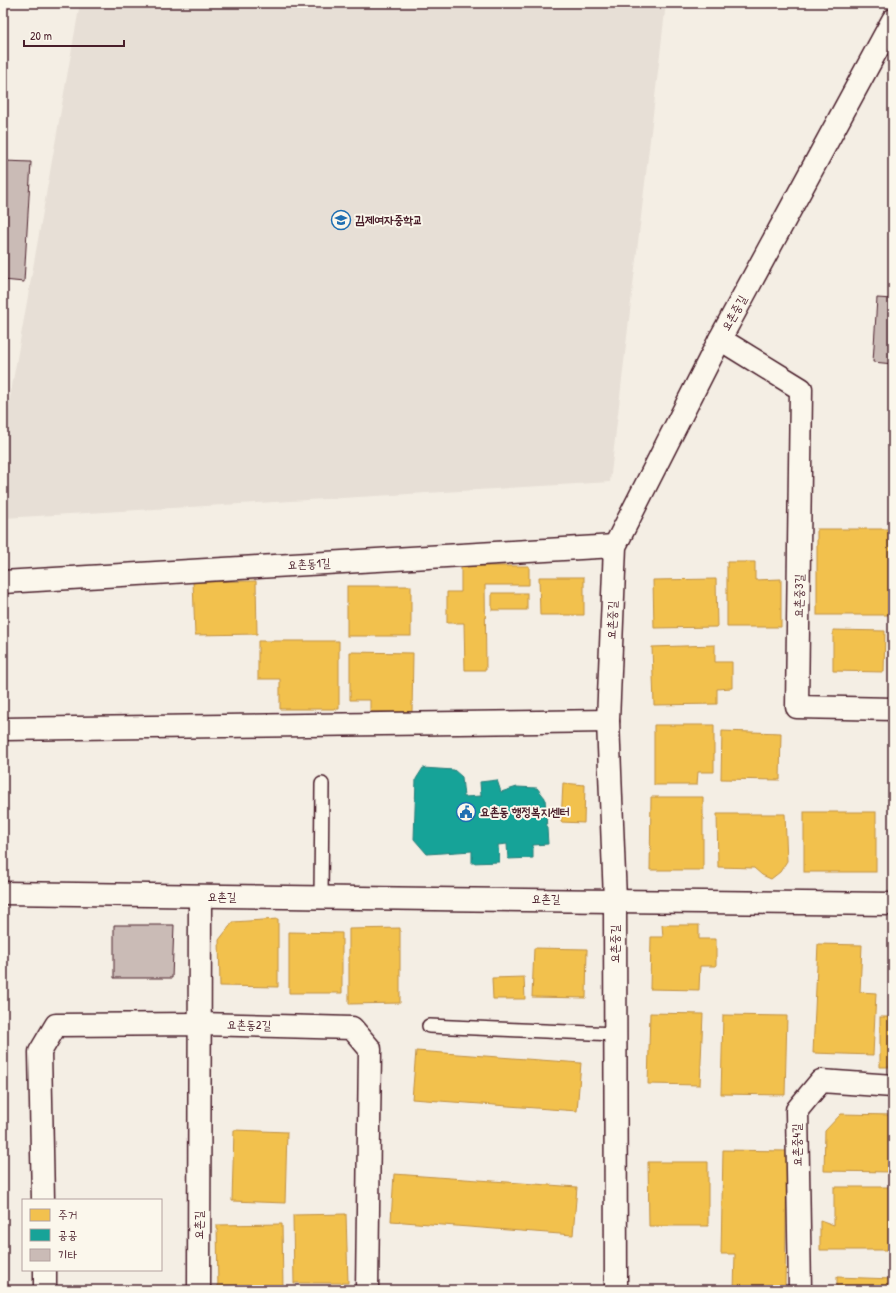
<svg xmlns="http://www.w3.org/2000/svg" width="896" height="1293" viewBox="0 0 896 1293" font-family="'Patrick Hand','Poor Story',sans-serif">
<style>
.built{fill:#e7dfd6}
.homes{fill:#f2c14e;stroke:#c09044}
.public{fill:#17a398;stroke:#267b77}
.building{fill:#cabbb6;stroke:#4a1f2b}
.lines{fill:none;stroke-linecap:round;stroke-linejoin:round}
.lane-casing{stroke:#4a1f2b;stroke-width:16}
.street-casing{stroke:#4a1f2b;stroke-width:25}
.lane{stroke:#fbf7ec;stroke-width:13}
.street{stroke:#fbf7ec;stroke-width:22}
.labels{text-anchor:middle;stroke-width:4;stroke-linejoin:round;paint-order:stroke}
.poi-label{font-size:12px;font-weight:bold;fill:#4a1f2b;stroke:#fbf7ec;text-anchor:start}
.street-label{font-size:12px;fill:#4a1f2b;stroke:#fbf7ec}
</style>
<rect width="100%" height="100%" fill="#f4eee4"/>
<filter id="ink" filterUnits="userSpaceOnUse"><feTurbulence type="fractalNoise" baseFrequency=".025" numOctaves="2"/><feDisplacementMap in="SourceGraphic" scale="8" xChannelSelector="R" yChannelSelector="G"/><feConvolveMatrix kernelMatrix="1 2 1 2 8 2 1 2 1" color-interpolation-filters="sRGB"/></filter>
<g filter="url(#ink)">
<!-- built -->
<polygon class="built" points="80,3 666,3 610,482 3,518 3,437"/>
<!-- homes -->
<g class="homes">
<rect x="817" y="529" width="76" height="86"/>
<polygon points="727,562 755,562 755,580 781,579 781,627 727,627"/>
<polygon points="461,566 529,566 529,585 485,585 486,670 465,670 464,623 447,623 447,592 461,592"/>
<polygon points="539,577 584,577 584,615 540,615"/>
<polygon points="716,579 717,627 654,628 653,580"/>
<polygon points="256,581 257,634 195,635 193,582"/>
<rect x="347" y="586" width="64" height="50"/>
<rect x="492" y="593" width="35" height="17"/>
<polygon points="833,630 885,631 884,672 833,671"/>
<polygon points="258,641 339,641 339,709 280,709 280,679 258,679"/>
<polygon points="715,645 715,662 732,662 732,688 717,689 717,704 654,705 652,647"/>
<polygon points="350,652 413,653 412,712 370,712 370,700 350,700"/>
<polygon points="654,725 714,725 714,772 698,772 697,785 654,785"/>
<polygon points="722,731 781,733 780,780 721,779"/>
<polygon points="563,783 585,785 584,823 561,822"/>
<polygon points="651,797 703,797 703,870 650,870"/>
<rect x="804" y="812" width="72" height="60"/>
<polygon points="717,814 785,814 787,861 780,872 771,879 762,875 754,868 718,867"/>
<polygon points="278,919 278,987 220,986 219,940 233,922"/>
<polygon points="662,925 699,925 699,939 716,939 716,966 700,966 699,990 650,989 651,937 663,937"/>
<polygon points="400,928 400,1003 349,1004 349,929"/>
<polygon points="289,932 342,933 342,993 289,993"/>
<polygon points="818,944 862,945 860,992 876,993 873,1055 813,1053"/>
<polygon points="534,948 587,949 586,998 532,997"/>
<polygon points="524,977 525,999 493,999 492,978"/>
<polygon points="650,1013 703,1014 700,1085 648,1084"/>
<polygon points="723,1015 787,1016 785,1095 721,1094"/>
<rect x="880" y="1017" width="13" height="50"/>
<polygon points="416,1051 581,1063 577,1111 412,1099"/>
<polygon points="841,1114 893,1115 892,1172 824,1171 825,1131"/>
<polygon points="234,1130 287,1132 285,1203 232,1201"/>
<polygon points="723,1150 787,1151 785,1290 734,1290 735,1254 721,1254"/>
<polygon points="648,1162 708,1162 708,1226 649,1226"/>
<polygon points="394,1174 577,1187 573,1235 391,1221"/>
<polygon points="834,1187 893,1187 893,1250 820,1250 820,1220 834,1225"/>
<polygon points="346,1214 348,1283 294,1283 293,1215"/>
<polygon points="282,1224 283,1289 218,1290 217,1225"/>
<polygon points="837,1277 893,1279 893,1290 837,1290"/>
<polygon points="187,1288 187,1290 92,1290"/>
</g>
<!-- public -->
<polygon class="public" points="423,768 454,770 462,777 464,797 481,796 480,782 497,780 501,792 517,787 537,788 545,798 548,844 533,845 533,858 508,859 507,844 498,845 499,862 472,863 472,851 427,854 414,839 416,779"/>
<!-- building -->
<g class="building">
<polygon points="4,161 31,162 24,282 3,280 3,179"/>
<polygon points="877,298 893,299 893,364 873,362"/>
<polygon points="114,925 174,925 172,978 114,978"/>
</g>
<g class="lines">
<defs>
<g id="lane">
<polyline points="321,898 322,784"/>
<polyline points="429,1026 615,1034"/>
</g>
<g id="street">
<polyline points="720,339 801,389 797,707 893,709"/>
<polyline points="3,582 615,546"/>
<polyline points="3,729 608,721"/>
<path d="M3,893c297,6 593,7 890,11"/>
<polyline points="43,1200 40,1052 56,1025 200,1024 352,1028 370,1049 367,1290"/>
<polyline points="45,1270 45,1290"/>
<polyline points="199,1290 200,897"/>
<polyline points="616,1290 615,900 608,721 615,546 720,339 893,20"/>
<polyline points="800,1290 797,1110 821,1081 893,1086"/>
</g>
</defs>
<!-- lane casing -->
<use href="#lane" class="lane-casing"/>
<!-- street casing -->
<use href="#street" class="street-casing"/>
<!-- lane -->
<use href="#lane" class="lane"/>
<!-- street -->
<use href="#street" class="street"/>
</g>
</g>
<!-- icons -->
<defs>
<symbol id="school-ring" viewBox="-11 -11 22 22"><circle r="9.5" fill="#fbf7ec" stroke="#1f6fb2" stroke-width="1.5"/><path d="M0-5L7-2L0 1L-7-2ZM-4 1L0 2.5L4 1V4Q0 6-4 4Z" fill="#1f6fb2"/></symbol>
<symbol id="civic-ring" viewBox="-11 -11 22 22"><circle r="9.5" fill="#fbf7ec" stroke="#1f6fb2" stroke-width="1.5"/><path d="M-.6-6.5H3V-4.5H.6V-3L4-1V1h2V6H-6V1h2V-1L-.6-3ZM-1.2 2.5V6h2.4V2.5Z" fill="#1f6fb2"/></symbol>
</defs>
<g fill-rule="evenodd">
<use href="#school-ring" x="330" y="209" width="22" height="22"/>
<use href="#civic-ring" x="455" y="801" width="22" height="22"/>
</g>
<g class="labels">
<!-- poi labels -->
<g class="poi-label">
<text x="355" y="224">김제여자중학교</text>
<text x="480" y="816">요촌동 행정복지센터</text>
</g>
<!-- street labels -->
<g class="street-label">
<text transform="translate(734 313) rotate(-61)" y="4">요촌중길</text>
<text transform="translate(309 564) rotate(-3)" y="4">요촌동1길</text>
<text transform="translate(799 596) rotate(-89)" y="4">요촌중3길</text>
<text transform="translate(612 620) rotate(-88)" y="4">요촌중길</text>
<text x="222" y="901">요촌길</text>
<text x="546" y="903">요촌길</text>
<text transform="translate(615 944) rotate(-90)" y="4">요촌중길</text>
<text transform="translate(249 1025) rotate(1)" y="4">요촌동2길</text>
<text transform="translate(797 1145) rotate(-91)" y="4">요촌중4길</text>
<text transform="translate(199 1225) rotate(-90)" y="4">요촌길</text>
</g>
</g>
<!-- margin -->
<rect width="896" height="1293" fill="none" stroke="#fbf7ec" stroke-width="16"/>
<rect x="8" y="8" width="880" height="1277" fill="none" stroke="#4a1f2b" stroke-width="1.5" filter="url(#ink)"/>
<!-- legend -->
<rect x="22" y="1199" width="140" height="72" fill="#fbf7ec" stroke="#b4a19f"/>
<rect x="30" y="1209" width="20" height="12" fill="#f2c14e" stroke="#b4a19f"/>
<text x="58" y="1219" font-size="12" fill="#4a1f2b">주거</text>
<rect x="30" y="1229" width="20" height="12" fill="#17a398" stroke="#b4a19f"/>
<text x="58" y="1239" font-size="12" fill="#4a1f2b">공공</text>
<rect x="30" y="1249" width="20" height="12" fill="#cabbb6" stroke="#b4a19f"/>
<text x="58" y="1259" font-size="12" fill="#4a1f2b">기타</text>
<!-- scale -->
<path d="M24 40v6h100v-6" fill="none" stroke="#4a1f2b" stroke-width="2"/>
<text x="30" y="40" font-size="12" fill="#4a1f2b" stroke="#fbf7ec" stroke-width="3" paint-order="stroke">20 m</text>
</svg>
